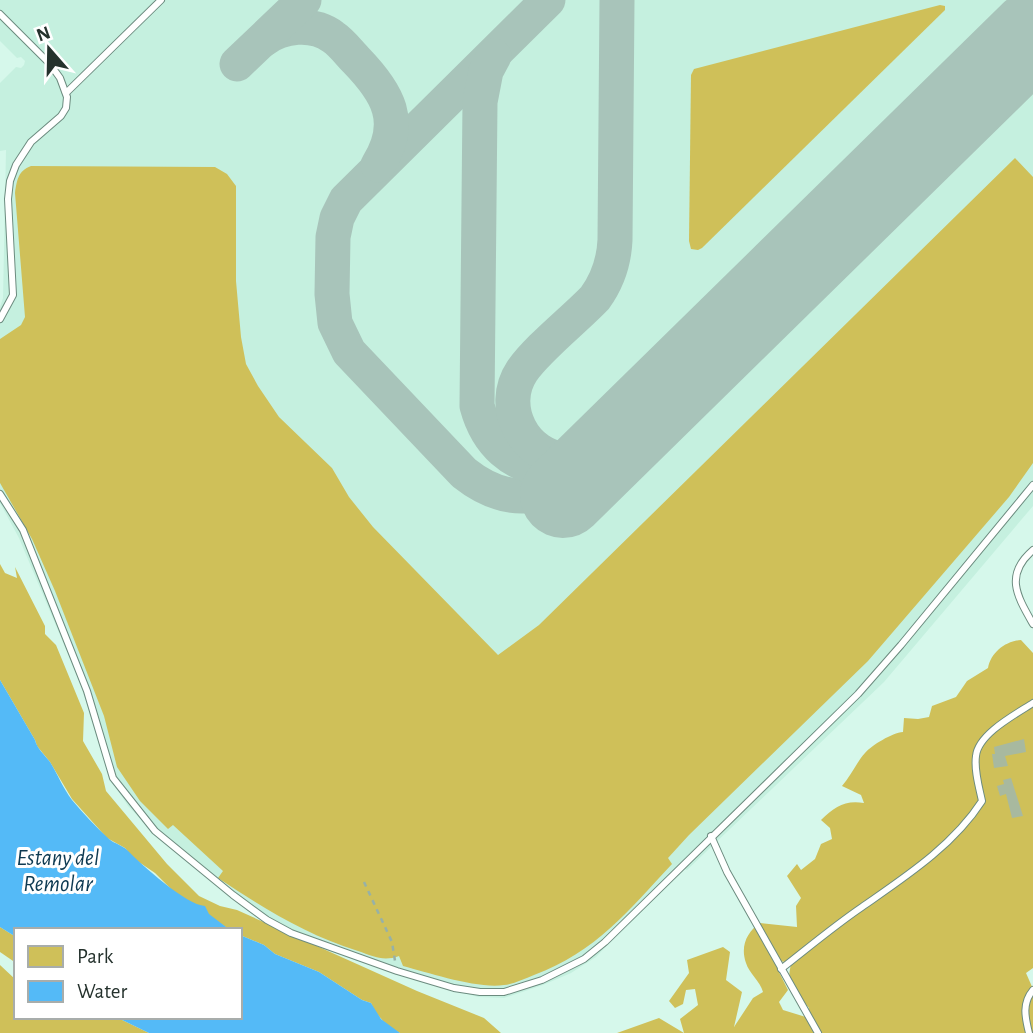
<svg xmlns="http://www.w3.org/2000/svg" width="1033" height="1033" viewBox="0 0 1033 1033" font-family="'Alegreya Sans',sans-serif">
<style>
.built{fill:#c5f0df}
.green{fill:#cfc059;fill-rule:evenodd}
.water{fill:#54baf7}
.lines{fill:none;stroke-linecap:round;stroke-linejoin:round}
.taxiway{stroke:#a8c4ba;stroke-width:35}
.runway{stroke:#a8c4ba;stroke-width:86}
.building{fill:#a8b99f}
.service-casing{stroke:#6c8b7f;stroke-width:8}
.path{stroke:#97b1a7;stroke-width:2.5;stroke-dasharray:5 5;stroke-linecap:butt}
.service{stroke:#fff;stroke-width:6}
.labels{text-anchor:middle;stroke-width:6;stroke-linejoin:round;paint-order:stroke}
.water-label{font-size:23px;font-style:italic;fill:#0e3a52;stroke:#fff}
</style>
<rect width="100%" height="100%" fill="#d6f8eb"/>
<!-- built -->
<polygon class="built" points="0,0 1033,0 1033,506 884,682 687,870 682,868 596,957 571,973 543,985 504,998 478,997 400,975 288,937 247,910 156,835 128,806 109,777 81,685 19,538 0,503 0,307 3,298 6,150 0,151 0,83 16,67 21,68 24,65 25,61 21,57 17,58 0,41"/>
<!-- green -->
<g class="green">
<polygon points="940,5 945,6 945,10 702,248 698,250 691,249 689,241 691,75 694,69"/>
<path d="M1015,158l18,19v286l-24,34 -141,164 -179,174 -21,23 4,6c-44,47 -76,88 -138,111 -10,4 -20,9 -30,10 -27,4 -74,-12 -101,-19l-4,-10c-16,6 -26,0 -41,-5 -52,-16 -95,-43 -140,-73l5,-7 -50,-46 -5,4 -28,-28 -23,-34 -13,-51 -49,-125 -23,-52 -32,-56v-144l21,-14 4,-8 -10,-124c2,-13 3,-22 16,-27l184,1 12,7 9,12v95l5,56 5,27 12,22 21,31 53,51 17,29 24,30 125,128 41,-30z"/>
<path d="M0,564l5,9 12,5 -2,-11 30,59v8l11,11 28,68 -1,28 19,33 4,17 61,73 32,32 21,10 17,4 180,81 67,27 17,15h-101c-13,-7 -23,-16 -29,-30l-9,-3 -43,-28 -44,-18 -11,-9 -24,-10v-5h-10l-56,-38 -19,-19 -22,-15 -8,-10 -18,-10 -35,-39 -22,-37 -13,-16 -2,-6 -35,-60z"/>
<path d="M1021,640l12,13v315l-7,5 7,16v44h-416l42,-15 25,15 -4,-14 18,-14 -3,-16 -9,1 -3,14 -8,4 -6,-7 20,-28 -2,-13 36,-13 7,5 -4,28 16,12 -8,35 19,-29 10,-6c-3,-11 -14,-19 -17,-29 -6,-17 1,-31 14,-40l37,4 -1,-21 5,-8 -14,-22 10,-12 4,6 14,-11 6,-15 11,-5 -2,-11 -9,-8c14,-13 23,-20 43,-17l-3,-8 -19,-9c9,-10 14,-23 23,-33 7,-8 27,-20 38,-21l1,-14 14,1 11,-2 3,-11 24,-9 11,-16 21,-13c3,-16 18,-27 33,-28zM794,957c-11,24 -1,33 15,51l-3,5 3,5 -26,-8 -4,-8 9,-12 -10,-20 1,-9 6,1z"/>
<polygon points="0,927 16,937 16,963 0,952"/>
<polygon points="0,965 16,980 16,1017 116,1017 149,1033 0,1033"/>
</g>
<!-- water -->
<g class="water">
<path d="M0,680l35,60c2,9 10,15 15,22 8,13 13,26 22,38 11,13 24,27 37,39 6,5 13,6 18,11 15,15 59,55 78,56l4,8 21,16h-214v7l-16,-10z"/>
<polygon points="240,935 264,945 275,954 319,972 362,1000 371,1003 381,1019 400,1033 149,1033 116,1017 240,1017"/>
</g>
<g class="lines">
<!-- taxiway -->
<g class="taxiway">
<path d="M548,0l-202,200 -9,18 -4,19 -1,57 3,29 14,29 115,121c43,34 80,28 123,-2"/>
<path d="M263,40c19,-15 50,-18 70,-3 9,6 16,16 23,23 32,33 49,62 22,105"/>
<path d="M494,56l-8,15 -6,31 -3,304c10,37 35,61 74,64"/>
<polyline points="237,64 304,0"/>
<path d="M609,450c-14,5 -27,11 -42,10 -43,-3 -69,-53 -45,-89 16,-23 52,-51 73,-73 13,-18 19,-36 20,-58l2,-240"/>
</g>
<!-- runway -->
<polyline class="runway" points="563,495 1033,34"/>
</g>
<!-- building -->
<g class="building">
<polygon points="1024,739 1026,752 1005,756 1008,766 994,768 992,754 995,754 994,747"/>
<polygon points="1011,778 1023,816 1012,818 1006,794 1000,796 997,786 1004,784 1003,780"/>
</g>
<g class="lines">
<defs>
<g id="service">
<polyline points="0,14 50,64 60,78 67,97 66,108 61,116 31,142 16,165 10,181 8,199 13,295 0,319"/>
<polyline points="66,93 161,0"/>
<polyline points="0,494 23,530 87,691 113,778 155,831 233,895 267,920 291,933 397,971 454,988 480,992 504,992 542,980 584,959 605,942 858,694 901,645 1033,485"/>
<path d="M1033,550c-29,25 -16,46 0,74"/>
<polyline points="711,836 727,872 818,1033"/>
<path d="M781,969c27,-21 53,-43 81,-62 43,-30 91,-61 120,-106 -3,-14 -8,-31 -6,-45 2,-22 40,-42 57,-53"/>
<path d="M1029,1033c-4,-16 -7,-30 4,-43"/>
</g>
</defs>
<!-- service casing -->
<use href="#service" class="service-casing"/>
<!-- path -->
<polyline class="path" points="364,882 392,942 395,961"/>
<!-- service -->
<use href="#service" class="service"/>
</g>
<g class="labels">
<!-- water labels -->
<g class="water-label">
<text x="58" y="865">Estany del<tspan x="58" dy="26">Remolar</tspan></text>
</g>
</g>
<!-- legend -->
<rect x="14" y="928" width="228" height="91" fill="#ffffff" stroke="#a8adab" stroke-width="2"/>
<rect x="28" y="946" width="35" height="21" fill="#cfc059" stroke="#a8adab" stroke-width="2"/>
<text x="77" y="963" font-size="21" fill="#25322d">Park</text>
<rect x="28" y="981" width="35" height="21" fill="#54baf7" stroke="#a8adab" stroke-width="2"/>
<text x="77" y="998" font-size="21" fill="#25322d">Water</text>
<!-- north arrow -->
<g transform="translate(49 49) rotate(340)" stroke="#ffffff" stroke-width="5" paint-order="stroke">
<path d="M0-5L12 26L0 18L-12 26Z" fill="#25322d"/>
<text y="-10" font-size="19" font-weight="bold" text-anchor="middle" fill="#25322d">N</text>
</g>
</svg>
